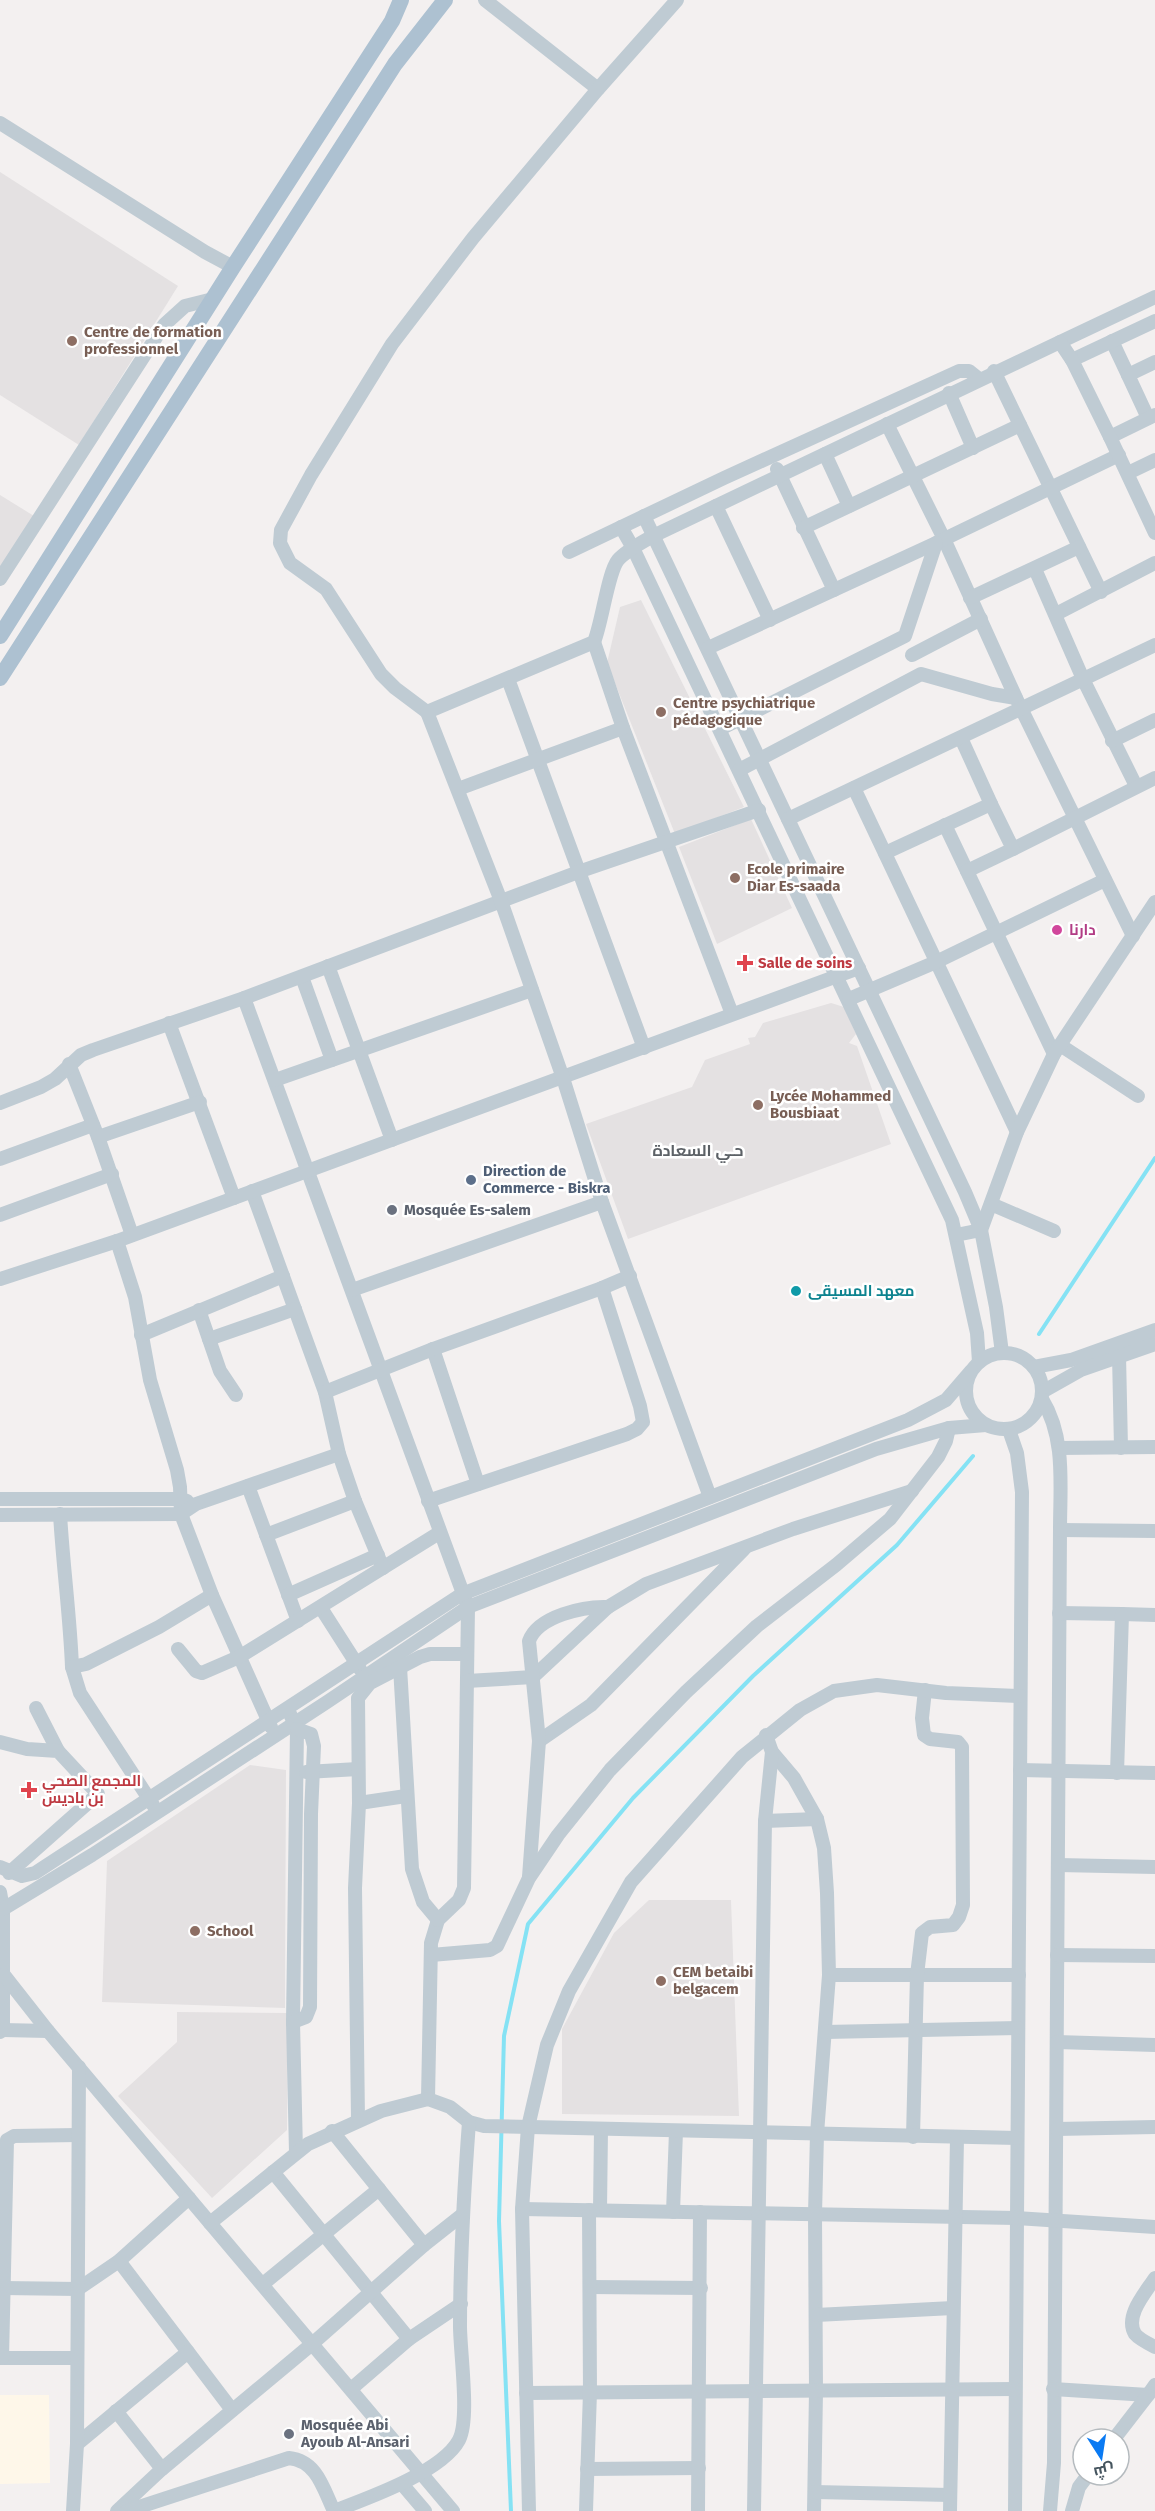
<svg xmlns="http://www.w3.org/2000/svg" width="1155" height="2511" viewBox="0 0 1155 2511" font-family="'Fira Sans',Cairo,sans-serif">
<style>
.commercial{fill:#fef7e9}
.education{fill:#e4e1e2}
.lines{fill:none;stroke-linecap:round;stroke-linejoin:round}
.stream{stroke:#85e2f4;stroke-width:4}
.minor{stroke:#bfcbd3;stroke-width:14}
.major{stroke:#adc1d1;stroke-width:16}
.education-dot{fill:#8d6e63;stroke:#fff;stroke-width:2}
.hotel-dot{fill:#d1479c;stroke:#fff;stroke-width:2}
.health-dot{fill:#e0444e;stroke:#fff;stroke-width:2}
.service-dot{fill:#5c6f8a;stroke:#fff;stroke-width:2}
.worship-dot{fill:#6b7280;stroke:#fff;stroke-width:2}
.culture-dot{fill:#0f9aa8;stroke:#fff;stroke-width:2}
.labels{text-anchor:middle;stroke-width:5;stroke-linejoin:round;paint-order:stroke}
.education-label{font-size:15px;font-weight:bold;fill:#785e54;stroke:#fff;text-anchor:start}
.hotel-label{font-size:15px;font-weight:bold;fill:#b23c85;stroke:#fff;text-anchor:start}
.health-label{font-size:15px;font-weight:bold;fill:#be3a42;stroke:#fff;text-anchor:start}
.service-label{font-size:15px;font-weight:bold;fill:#4e5e75;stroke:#fff;text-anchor:start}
.worship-label{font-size:15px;font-weight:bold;fill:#5b616d;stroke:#fff;text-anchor:start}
.culture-label{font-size:15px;font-weight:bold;fill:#0d838f;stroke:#fff;text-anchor:start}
.neighbourhood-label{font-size:16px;font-weight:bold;fill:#5c6166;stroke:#fff}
</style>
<rect width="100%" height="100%" fill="#f3f0f0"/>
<!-- commercial -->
<polygon class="commercial" points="0,2395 49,2395 50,2483 0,2484"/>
<!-- education -->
<g class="education">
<polygon points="0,172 178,286 79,445 0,395"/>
<polygon points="0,495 34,516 0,568"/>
<polygon points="641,600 744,807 675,834 607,663 620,607"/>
<polygon points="751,819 792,908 717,944 679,847"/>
<polygon points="831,1003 844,1007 856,1034 849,1043 857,1046 891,1144 628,1239 586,1124 692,1087 705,1060 750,1044 748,1038 755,1037 763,1023"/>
<polygon points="250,1765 286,1770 285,2008 102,2002 107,1861"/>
<polygon points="649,1900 731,1900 739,2116 562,2114 562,2029 614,1933"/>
<polygon points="177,2012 288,2013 287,2130 212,2198 118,2096 177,2042"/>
</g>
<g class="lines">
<!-- stream -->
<g class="stream">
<polyline points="1039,1334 1155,1158"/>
<polyline points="511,2511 499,2221 504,2036 528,1924 633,1798 753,1676 897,1545 973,1456"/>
</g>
<!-- minor -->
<g class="minor">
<polyline points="485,0 598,89"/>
<polyline points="0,123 205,252 233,267"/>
<polyline points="1112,341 1128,375"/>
<polyline points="1060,342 1155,297"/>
<polyline points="1072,360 1155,321"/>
<polyline points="994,371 1101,592"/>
<polyline points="949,393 973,448"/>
<polyline points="1148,418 1128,375 1155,362"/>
<polyline points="887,424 944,539 1016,698 1133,936"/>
<polyline points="1110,437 1155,415"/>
<polyline points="825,454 849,506"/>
<polyline points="777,469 834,590"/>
<polyline points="1128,473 1155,460"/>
<polyline points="716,506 770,620"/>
<polyline points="644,516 965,1192 981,1230 996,1307 1002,1353"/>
<polyline points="621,527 633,548 952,1220 977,1333 979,1362"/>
<polyline points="803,528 1020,425"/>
<polyline points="569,552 724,478 959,371 969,371 979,379"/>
<polyline points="1035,569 1083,679 1136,786"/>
<polyline points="0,579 164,325 185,306 213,299"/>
<polyline points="970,598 1079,547"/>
<polyline points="1056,614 1155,563"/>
<polyline points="594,642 623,728 732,1014"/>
<polyline points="708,648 936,543 1119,455"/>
<polyline points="912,655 981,619"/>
<polyline points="508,679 644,1048"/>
<polyline points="427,712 395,688 381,674 326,589 290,563 280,543 281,530 311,475 392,344 473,238 598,89 677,0"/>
<polyline points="720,729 905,636 936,543"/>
<polyline points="961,738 991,804"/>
<polyline points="1112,741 1155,720"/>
<polyline points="739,770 921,674 992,694 1016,698"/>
<polyline points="854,788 1017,1132"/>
<polyline points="458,789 623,728"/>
<polyline points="788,819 1155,645"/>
<polyline points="945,825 1054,1054"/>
<polyline points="1013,849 1155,778"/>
<polyline points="885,853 991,804 1013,849 967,871"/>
<polyline points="328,966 392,1140"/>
<polyline points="302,977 332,1060"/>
<polyline points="244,998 468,1607 464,1888 459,1900 438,1920 431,1943 428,2099"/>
<polyline points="849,999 936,962 1105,880"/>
<polyline points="169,1023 234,1198"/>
<polyline points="1060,1045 1138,1096"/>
<polyline points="69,1064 98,1137 132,1235"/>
<polyline points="275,1080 532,990"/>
<polyline points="0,1103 41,1087 55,1079 81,1055 93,1050 244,998 581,871 759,810"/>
<polyline points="98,1137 200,1102"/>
<polyline points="0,1159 93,1125"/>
<polyline points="252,1191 325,1392 339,1454 355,1501 383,1568"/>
<polyline points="991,1204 1054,1231"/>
<polyline points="0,1215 112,1174"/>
<polyline points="956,1235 981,1230 1017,1132 1054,1054 1155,902"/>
<polyline points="117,1241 135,1297 150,1380 177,1470 180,1487 181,1514 212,1595 271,1727"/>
<polyline points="0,1279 117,1241 859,968"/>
<polyline points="352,1290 602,1202"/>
<polyline points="199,1310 220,1371 236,1395"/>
<polyline points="141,1335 283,1276"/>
<polyline points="209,1339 295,1309"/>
<polyline points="433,1349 478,1484"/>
<circle cx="1004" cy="1391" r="38"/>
<polyline points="1119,1355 1121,1448"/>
<polyline points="1034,1367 1071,1360 1155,1330"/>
<polyline points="325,1392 433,1349 602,1288 630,1276"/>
<polyline points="1042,1392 1081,1370 1155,1344"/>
<path d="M1042,1399c24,39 18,86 18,131l-6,933 -4,48"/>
<polyline points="1009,1430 1017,1453 1022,1492 1015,2511"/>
<polyline points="1059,1448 1155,1447"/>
<polyline points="248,1486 298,1621"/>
<path d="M710,1497l-108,-295 -39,-124 -62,-177 -74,-189 167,-70c8,-19 14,-70 24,-82 9,-10 23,-17 35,-24l407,-194 12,18 38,77 45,96"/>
<polyline points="0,1499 180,1499 187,1501"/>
<polyline points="428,1501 627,1434 637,1429 643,1422 640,1406 602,1288"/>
<path d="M60,1514c3,52 10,102 12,153"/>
<polyline points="0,1515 181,1514 196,1504 339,1454"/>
<polyline points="1060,1530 1155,1531"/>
<polyline points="266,1535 355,1501"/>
<polyline points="288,1595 378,1555"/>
<polyline points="321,1608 360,1669"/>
<polyline points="1059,1613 1122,1614"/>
<polyline points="178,1649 196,1671 202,1673 239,1657 439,1533"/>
<polyline points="400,1667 412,1869 423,1902 438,1920"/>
<polyline points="467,1681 533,1677 608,1607 646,1584 793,1529 912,1491"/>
<polyline points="36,1708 58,1751"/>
<polyline points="290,1714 297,1729 293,2022 296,2152"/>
<polyline points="539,1741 591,1705 744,1549"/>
<polyline points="0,1742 27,1749 58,1751 98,1794 9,1873"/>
<polyline points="772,1752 794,1778 817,1819 824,1848 827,1893 829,1975 817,2134 815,2214 816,2391 814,2511"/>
<polyline points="1020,1770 1155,1773"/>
<polyline points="306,1772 358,1769"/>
<polyline points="1117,1773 1122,1614 1155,1615"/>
<polyline points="359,1803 406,1796"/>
<polyline points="153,1805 80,1693 72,1667 86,1664 159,1627 212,1595"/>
<polyline points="765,1821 817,1819"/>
<polyline points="1058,1865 1155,1867"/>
<polyline points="0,1867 22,1876 35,1873 462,1594 908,1420 946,1400 971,1371"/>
<path d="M529,1877l10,-136 -10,-100c9,-25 55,-35 79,-34"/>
<polyline points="0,1892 3,1909 3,2030 0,2032"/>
<polyline points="3,1909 92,1855 327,1702 468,1607 876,1449 949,1428 986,1425"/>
<polyline points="431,1955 490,1950 497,1946 529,1878 558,1835 610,1770 686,1692 757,1626 836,1565 890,1519 938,1457 946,1441 949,1428"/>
<polyline points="1057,1955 1155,1956"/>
<polyline points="4,1975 48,2031 453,2511"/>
<polyline points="829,1975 1019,1975"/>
<polyline points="293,2022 306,2017 310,2007 311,1814 314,1746 311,1734 297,1729"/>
<polyline points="3,2030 48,2031"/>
<polyline points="825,2032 1018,2028"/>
<polyline points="1057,2042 1155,2045"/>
<polyline points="358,2119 355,1888 359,1803 358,1698 370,1683 420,1657 430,1654 467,1654"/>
<polyline points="1057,2129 1155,2127"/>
<polyline points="913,2137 917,1975 922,1933 930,1927 953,1925 959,1917 963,1905 962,1747 958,1742 930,1739 924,1735 922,1718 925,1690"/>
<polyline points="273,2172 409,2339"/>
<polyline points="522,2209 1016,2218 1155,2227"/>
<polyline points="600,2210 601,2129"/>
<polyline points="673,2212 676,2131"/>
<polyline points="210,2223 308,2144 381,2111 428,2099 450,2107 469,2122 484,2126 1017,2138"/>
<polyline points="424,2245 462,2215"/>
<polyline points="119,2261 232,2410"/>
<path d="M1155,2278c-9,14 -31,38 -20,56 4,5 14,10 20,13"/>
<polyline points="263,2284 379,2189"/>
<polyline points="590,2287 701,2288"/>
<polyline points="3,2288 78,2289 119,2261 189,2198"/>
<polyline points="816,2315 953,2308"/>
<polyline points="0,2358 77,2358"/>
<polyline points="2,2358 7,2140 14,2136 78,2135"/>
<polyline points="351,2389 409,2339 461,2304"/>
<polyline points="1053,2389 1148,2395 1155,2385"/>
<polyline points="526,2393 1015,2389"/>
<polyline points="116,2411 162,2469"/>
<polyline points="1114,2439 1148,2395"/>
<polyline points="77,2444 188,2352"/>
<polyline points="587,2469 699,2468"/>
<polyline points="402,2484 425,2511"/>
<polyline points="815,2492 950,2495"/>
<polyline points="73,2511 77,2444 79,2067"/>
<polyline points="117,2511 162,2469 312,2344 424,2245 332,2131"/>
<path d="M127,2511l162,-53c28,3 34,30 45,53"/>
<path d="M334,2511c34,-13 108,-39 125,-71 11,-21 1,-88 1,-114 0,-68 4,-136 9,-204"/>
<polyline points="529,2511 522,2209 528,2127 547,2045 569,1991 631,1882 742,1757 800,1710 834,1691 877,1685 946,1693 1020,1696"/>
<polyline points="586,2511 590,2392 589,2210"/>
<polyline points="698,2511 700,2212"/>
<polyline points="754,2511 765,1821 772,1752 766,1735"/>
<polyline points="950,2511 957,2138"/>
<polyline points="1072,2511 1079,2487 1088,2475"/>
</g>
<!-- major -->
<g class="major">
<polyline points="0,636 233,267 392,21 401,0"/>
<polyline points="0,678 395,64 445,0"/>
</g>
</g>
<!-- markers -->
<g class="education-dot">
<circle cx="72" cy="341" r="6"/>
<circle cx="661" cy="712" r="6"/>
<circle cx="735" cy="878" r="6"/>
<circle cx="758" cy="1105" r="6"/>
<circle cx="195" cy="1931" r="6"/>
<circle cx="661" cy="1981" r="6"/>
</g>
<circle class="hotel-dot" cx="1057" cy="930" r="6"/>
<g class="health-dot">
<path d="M742 954h6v6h6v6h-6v6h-6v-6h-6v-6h6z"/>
<path d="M26 1781h6v6h6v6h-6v6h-6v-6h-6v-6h6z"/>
</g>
<circle class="service-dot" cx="471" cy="1180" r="6"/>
<g class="worship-dot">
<circle cx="392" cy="1210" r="6"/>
<circle cx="289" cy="2434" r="6"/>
</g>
<circle class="culture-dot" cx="796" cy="1291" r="6"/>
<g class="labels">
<!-- education labels -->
<g class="education-label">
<text x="84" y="337">Centre de formation<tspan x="84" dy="17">professionnel</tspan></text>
<text x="673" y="708">Centre psychiatrique<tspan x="673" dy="17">pédagogique</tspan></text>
<text x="747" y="874">Ecole primaire<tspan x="747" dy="17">Diar Es-saada</tspan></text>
<text x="770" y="1101">Lycée Mohammed<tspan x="770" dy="17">Bousbiaat</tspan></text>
<text x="207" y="1936">School</text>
<text x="673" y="1977">CEM betaibi<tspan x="673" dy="17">belgacem</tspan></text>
</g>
<!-- hotel labels -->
<g class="hotel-label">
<text x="1069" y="935">دارنا</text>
</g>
<!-- health labels -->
<g class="health-label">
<text x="758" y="968">Salle de soins</text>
<text x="42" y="1786">المجمع الصحي<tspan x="42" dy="17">بن باديس</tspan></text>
</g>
<!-- service labels -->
<g class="service-label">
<text x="483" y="1176">Direction de<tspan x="483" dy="17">Commerce - Biskra</tspan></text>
</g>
<!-- worship labels -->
<g class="worship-label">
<text x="404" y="1215">Mosquée Es-salem</text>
<text x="301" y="2430">Mosquée Abi<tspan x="301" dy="17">Ayoub Al-Ansari</tspan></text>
</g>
<!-- culture labels -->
<g class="culture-label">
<text x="808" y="1296">معهد المسيقى</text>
</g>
<!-- neighbourhood labels -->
<g class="neighbourhood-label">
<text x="698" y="1156">حـي السعادة</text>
</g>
</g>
<!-- north arrow -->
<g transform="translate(1101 2457) rotate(168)"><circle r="28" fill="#ffffff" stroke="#b5bbbf" stroke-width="1.5"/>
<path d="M0-4.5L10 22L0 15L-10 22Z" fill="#0a7af3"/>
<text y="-9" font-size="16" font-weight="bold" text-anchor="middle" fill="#46555f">ش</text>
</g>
</svg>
